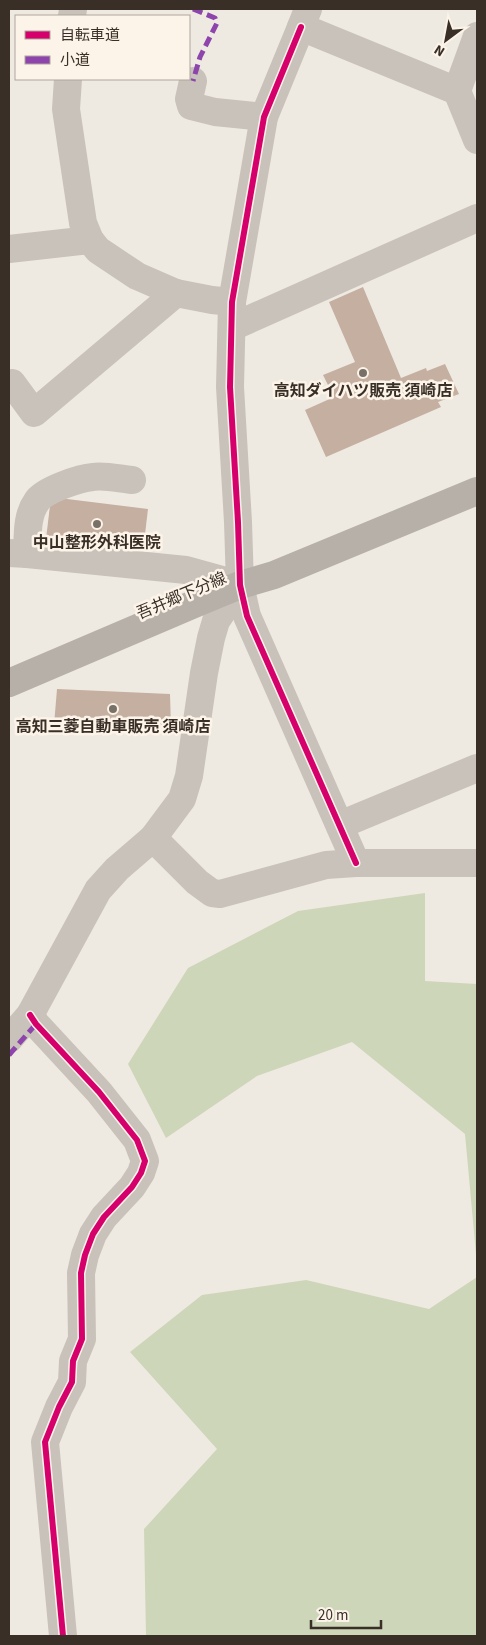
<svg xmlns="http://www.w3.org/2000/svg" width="486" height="1645" viewBox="0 0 486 1645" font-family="'Source Sans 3','Noto Sans JP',sans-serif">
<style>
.green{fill:#ced6b9}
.building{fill:#c5afa1}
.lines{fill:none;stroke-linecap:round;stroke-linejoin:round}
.minor{stroke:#c9c2ba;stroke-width:28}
.major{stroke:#b7b0a9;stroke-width:28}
.quiet{stroke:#8e44ad;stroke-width:5;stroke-dasharray:10 5;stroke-linecap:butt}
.cycleway-casing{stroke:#fcf4e9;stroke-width:9}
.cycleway{stroke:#d6006c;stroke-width:6}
.poi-dot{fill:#797068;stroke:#fcf4e9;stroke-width:2}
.labels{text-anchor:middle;stroke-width:5;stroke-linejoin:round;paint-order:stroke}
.poi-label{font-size:16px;font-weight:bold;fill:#3a2f27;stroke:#fcf4e9}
.street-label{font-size:16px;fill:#3a2f27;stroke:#fcf4e9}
</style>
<rect width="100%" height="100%" fill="#efeae1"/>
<!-- green -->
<g class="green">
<polygon points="425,893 425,981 477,984 477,1265 465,1134 352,1042 257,1076 166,1138 128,1064 188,968 298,911"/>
<polygon points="477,1277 477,1636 146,1636 144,1529 217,1449 130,1352 202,1295 306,1280 429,1309"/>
</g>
<!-- building -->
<g class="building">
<polygon points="363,287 401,378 426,368 427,371 445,364 459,394 438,402 441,407 326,457 305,410 334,397 323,375 355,362 329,302"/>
<polygon points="51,497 148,509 143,551 46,539"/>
<polygon points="57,689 170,694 171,728 54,725"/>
</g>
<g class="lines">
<!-- minor -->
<g class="minor">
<polyline points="308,9 301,27 457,91"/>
<polyline points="72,16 73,9"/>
<polyline points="301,27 264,117 232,302 230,387 238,522 240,585 247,616 356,863"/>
<polyline points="477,36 457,91 477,140"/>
<polyline points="68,79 66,109 83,223 90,240 98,250 137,276 176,293 212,300 232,302"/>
<polyline points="193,81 189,99 191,106 215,112 264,117"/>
<polyline points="9,249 90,240"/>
<polyline points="232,327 477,218"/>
<polyline points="9,385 12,383 34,413 176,293"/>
<polyline points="9,553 27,554 186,570 240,585"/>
<path d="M27,554c1,-18 -1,-38 10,-53 7,-11 43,-23 56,-24 12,-2 27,2 39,3"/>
<polyline points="340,825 477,768"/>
<polyline points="153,838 197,882 212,893 220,894 326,865 356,863 477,863"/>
<polyline points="30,1015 36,1024 99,1092 137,1140 145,1161 141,1173 132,1187 104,1217 93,1234 85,1255 81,1273 82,1339 73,1361 72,1382 59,1407 45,1442 63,1636"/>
<polyline points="9,1039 30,1015 98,890 117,869 153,838 182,799 189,776 204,673 211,638 216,621 240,585"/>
</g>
<!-- major -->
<polyline class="major" points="9,683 194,604 240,585 274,575 477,491"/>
<!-- quiet -->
<g class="quiet">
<polyline points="193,9 215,18 217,23 200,57 193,81"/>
<polyline points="9,1055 36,1024"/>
</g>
<defs>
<g id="cycleway">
<polyline points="301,27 264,117 232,302 230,387 238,522 240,585 247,616 356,863"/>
<polyline points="30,1015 36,1024 99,1092 137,1140 145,1161 141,1173 132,1187 104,1217 93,1234 85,1255 81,1273 82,1339 73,1361 72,1382 59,1407 45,1442 63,1636"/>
</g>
</defs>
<!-- cycleway casing -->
<use href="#cycleway" class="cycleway-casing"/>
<!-- cycleway -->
<use href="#cycleway" class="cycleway"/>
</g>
<!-- markers -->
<g class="poi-dot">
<circle cx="363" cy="373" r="5"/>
<circle cx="97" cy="524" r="5"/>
<circle cx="113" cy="709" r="5"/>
</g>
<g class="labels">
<!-- poi labels -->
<g class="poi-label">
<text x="363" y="396">高知ダイハツ販売 須崎店</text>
<text x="97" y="548">中山整形外科医院</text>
<text x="113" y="732">高知三菱自動車販売 須崎店</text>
</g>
<!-- street labels -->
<g class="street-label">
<text transform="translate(181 595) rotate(-23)" y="6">吾井郷下分線</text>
</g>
</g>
<!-- border -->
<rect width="486" height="1645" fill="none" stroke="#3a2f27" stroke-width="20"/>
<!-- legend -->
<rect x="15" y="15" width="175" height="65" fill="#fcf4e9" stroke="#aea59b"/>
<rect x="25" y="31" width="25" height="8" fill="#d6006c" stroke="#aea59b"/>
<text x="60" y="40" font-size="15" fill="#3a2f27">自転車道</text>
<rect x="25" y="56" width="25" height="8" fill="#8e44ad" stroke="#aea59b"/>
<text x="60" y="65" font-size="15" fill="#3a2f27">小道</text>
<!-- north arrow -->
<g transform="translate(446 40) rotate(212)" stroke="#fcf4e9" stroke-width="4" paint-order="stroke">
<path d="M0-4L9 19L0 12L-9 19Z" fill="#3a2f27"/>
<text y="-8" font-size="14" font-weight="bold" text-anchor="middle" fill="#3a2f27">N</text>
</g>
<!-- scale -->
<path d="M311 1620v8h70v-8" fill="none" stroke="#3a2f27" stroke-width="2.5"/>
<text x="318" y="1620" font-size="15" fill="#3a2f27" stroke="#fcf4e9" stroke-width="4" paint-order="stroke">20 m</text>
</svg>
